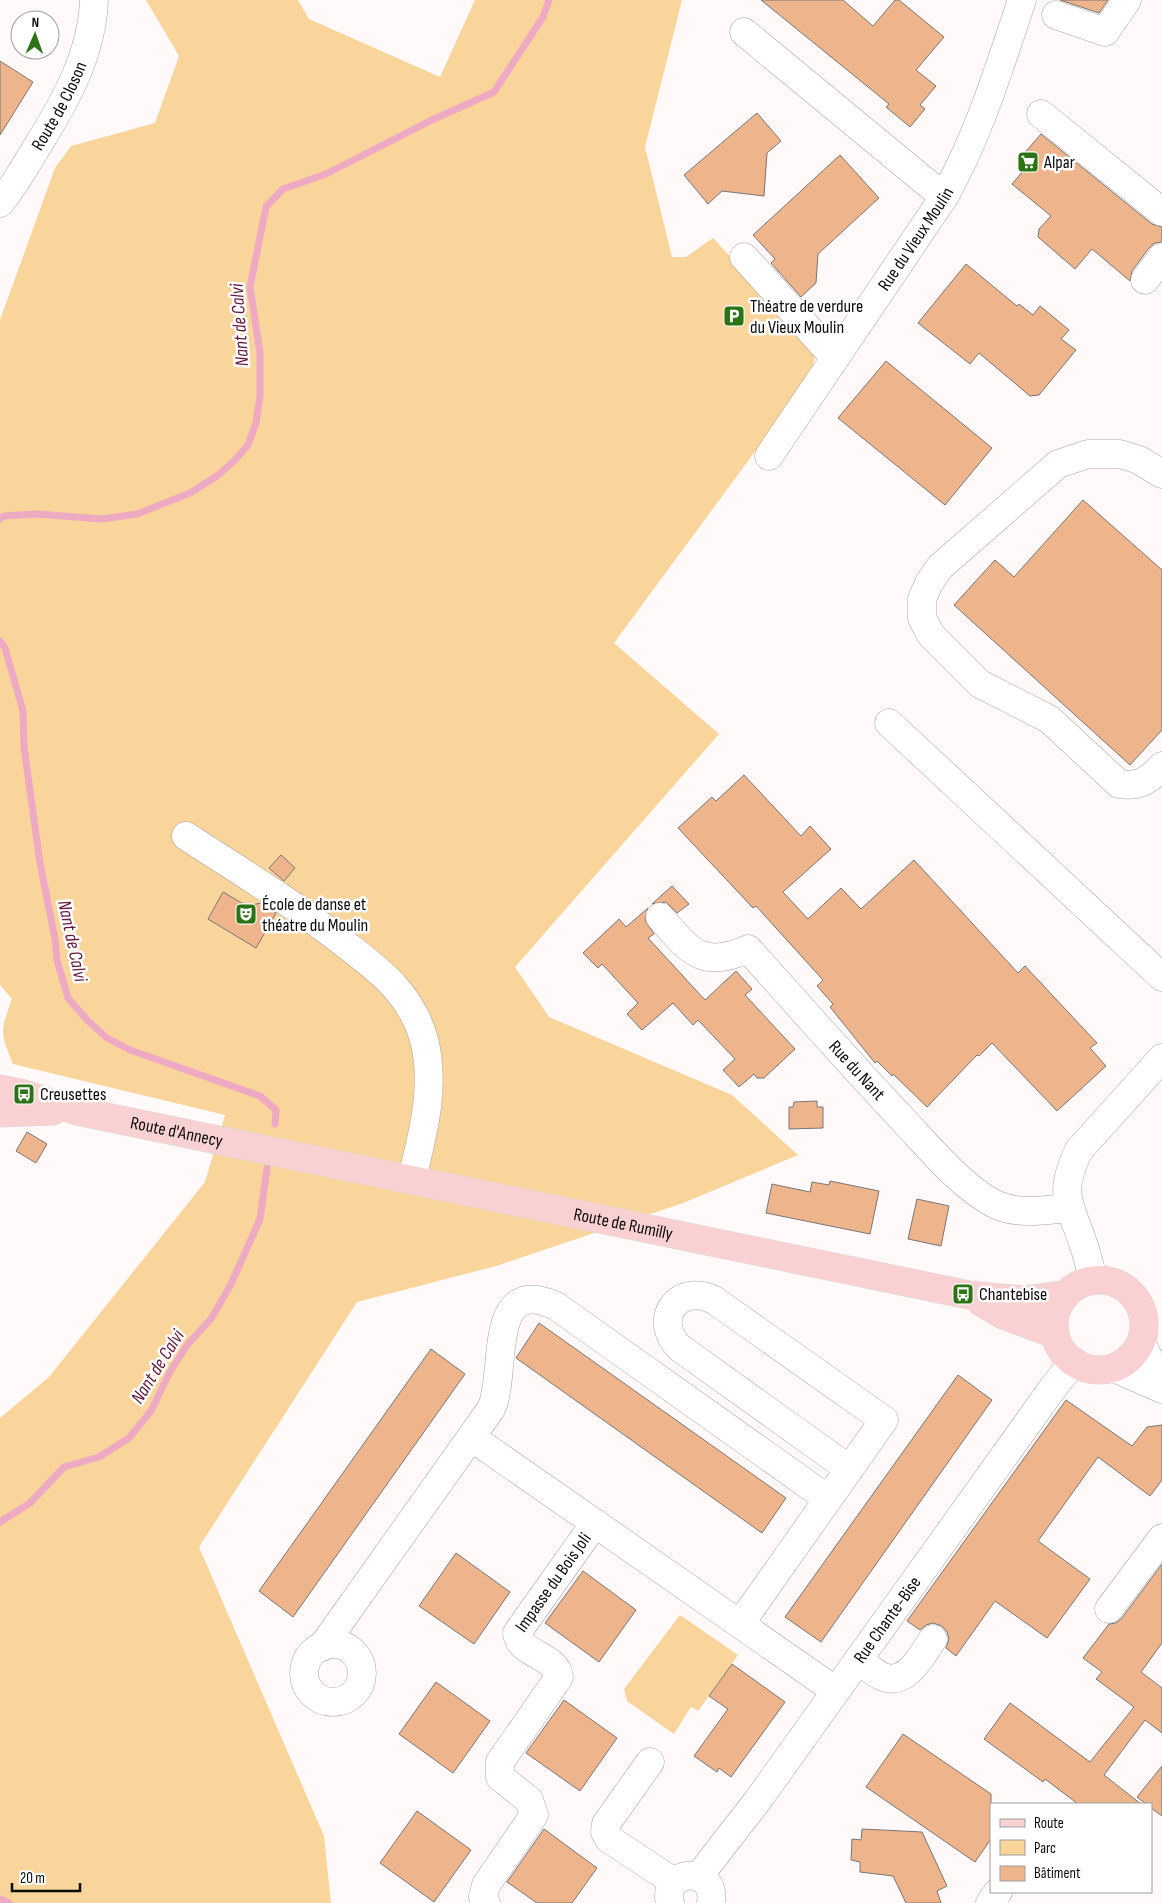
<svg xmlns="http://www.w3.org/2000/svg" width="1162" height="1903" font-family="'Sofia Sans Condensed',sans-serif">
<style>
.green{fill:#f9d49b}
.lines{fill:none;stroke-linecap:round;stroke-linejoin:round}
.stream{stroke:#eeaac3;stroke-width:7}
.building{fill:#eeb58d;stroke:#797674}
.minor-casing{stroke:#a9a4a3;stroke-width:29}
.major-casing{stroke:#d8d8d8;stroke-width:29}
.minor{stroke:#fff;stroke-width:28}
.major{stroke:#f9d1d3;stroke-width:28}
.labels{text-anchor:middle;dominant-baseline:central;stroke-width:5;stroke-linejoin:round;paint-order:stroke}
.street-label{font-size:18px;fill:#0d0c0b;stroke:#fff}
.poi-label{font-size:18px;fill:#0d0c0b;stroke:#fff;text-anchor:start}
.water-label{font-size:19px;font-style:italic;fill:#64173c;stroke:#fff}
</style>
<rect width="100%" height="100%" fill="#fffaf9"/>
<g class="green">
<path d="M 146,0 L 298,0 L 309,19 L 440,77 L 475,0 L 682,0 L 645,147 L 672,257 L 686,257 L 713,238 L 811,344 L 815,354 L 812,374 L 614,643 L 719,734 L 515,967 L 549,1017 L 732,1095 L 798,1155 L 683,1203 L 496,1266 L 357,1302 L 199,1547 L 324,1836 L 331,1903 L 0,1903 L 0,1418 L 49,1377 L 205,1182 L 225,1115 L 13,1064 C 0,1032 0,1033 12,999 L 0,985 L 0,320 L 55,168 L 71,146 L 155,123 L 179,56 Z"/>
<polygon points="680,1615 738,1655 698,1711 691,1707 674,1734 627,1701 624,1689"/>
</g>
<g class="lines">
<g class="stream">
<polyline points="0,519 4,516 36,514 102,519 137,514 190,493 217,476 235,460 248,445 256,423 260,396 260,353 250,287 266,207 283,189 326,174 432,120 494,92 543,17 549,0"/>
<polyline points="0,641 5,648 23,711 24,747 40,863 55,939 57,960 68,998 88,1021 107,1038 130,1050 260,1096 276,1110 275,1124"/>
<polyline points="0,1522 30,1503 64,1467 99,1457 129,1438 151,1411 170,1372 187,1345 211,1319 231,1284 260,1219 267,1168"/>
<polyline points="0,1899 9,1903"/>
</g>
</g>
<g class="building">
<polygon points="761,0 843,0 873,26 895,0 899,0 944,37 916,70 936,86 920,105 925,109 910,127 886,107 889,104"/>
<polygon points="1060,0 1108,0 1099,13"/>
<polygon points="0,61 33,82 0,135"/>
<polygon points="757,113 781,141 767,153 764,196 722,191 708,204 684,175"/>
<polygon points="1041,134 1152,224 1162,227 1162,242 1155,243 1149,248 1132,271 1130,281 1092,249 1075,269 1038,237 1039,229 1051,216 1012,184 1023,171 1021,157"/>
<polygon points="840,155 879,198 818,254 816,283 801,297 771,263 775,259 753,235"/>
<polygon points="966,264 1017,306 1019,304 1033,315 1040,306 1069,330 1061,339 1076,350 1039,395 1030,396 979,353 970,364 918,323"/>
<polygon points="886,361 992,448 945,505 838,418"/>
<polygon points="1083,500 1162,570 1162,730 1130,765 954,605 995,560 1014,577"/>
<polygon points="744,775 801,836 810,826 831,849 783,892 808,919 841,888 861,909 914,860 1018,973 1025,966 1097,1043 1090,1048 1106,1066 1057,1111 992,1043 979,1056 977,1055 927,1107 893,1074 892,1076 877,1061 875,1063 830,1007 833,1004 817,986 823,980 756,906 753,908 678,828 712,797 716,801"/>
<polygon points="281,855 295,868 284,881 269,868"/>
<polygon points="672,886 689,904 677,913 666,902 652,904"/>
<polygon points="223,892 247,906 261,903 276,913 256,948 208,919"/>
<polygon points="648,908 645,920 654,934 648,938 705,1000 736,971 752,989 745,995 795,1049 764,1078 757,1078 754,1074 739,1087 723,1070 735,1059 698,1020 693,1025 673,1003 642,1030 627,1014 638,1003 602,964 598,968 583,953 619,919 626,927"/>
<polygon points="817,1101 817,1107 823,1107 823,1128 789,1129 789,1107 793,1107 794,1102"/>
<polygon points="27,1132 47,1144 36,1163 16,1151"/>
<polygon points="830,1181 879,1191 870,1234 766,1213 772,1184 810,1192 812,1182 829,1185"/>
<polygon points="917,1199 949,1206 941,1246 908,1239"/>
<polygon points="539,1323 786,1498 762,1533 516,1358"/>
<polygon points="431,1349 465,1374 293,1617 259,1591"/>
<polygon points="958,1375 992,1400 821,1642 785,1617"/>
<polygon points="1066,1400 1132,1446 1147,1427 1162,1425 1162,1480 1150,1496 1098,1457 1038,1541 1090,1579 1047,1638 995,1601 956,1656 946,1648 949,1639 947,1632 942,1626 933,1623 926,1625 920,1630 907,1621"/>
<polygon points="456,1553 510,1592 474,1644 419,1606"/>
<polygon points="1162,1564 1162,1643 1141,1672 1162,1688 1162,1733 1145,1720 1104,1775 1141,1804 1078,1804 1045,1779 1043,1782 984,1739 1010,1703 1090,1762 1134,1707 1096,1679 1102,1672 1083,1658 1109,1624 1116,1623 1122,1618"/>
<polygon points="583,1571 636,1610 599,1662 545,1623"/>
<polygon points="732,1664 785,1702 731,1777 719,1768 717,1772 694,1756 728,1709 709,1696"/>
<polygon points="436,1682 490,1721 453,1773 399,1734"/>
<polygon points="564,1700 617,1738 580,1791 526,1753"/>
<polygon points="903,1734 991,1794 991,1839 975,1862 866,1787"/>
<polygon points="1162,1766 1162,1816 1151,1808 1151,1804 1146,1804 1137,1797"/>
<polygon points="417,1811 471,1850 434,1902 380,1863"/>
<polygon points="544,1829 597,1868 572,1903 537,1903 507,1882"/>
<polygon points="862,1829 922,1832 947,1886 937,1891 941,1903 906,1903 893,1876 860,1872 860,1862 851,1860 852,1839 861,1840"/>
</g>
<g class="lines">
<g class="minor-casing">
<g id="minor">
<polyline points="1056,15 1105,32 1127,0"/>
<polyline points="744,32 944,197"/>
<polyline points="1041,114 1162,212"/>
<path id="s1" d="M 0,203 C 15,185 26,165 38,145 C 66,100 92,54 94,0"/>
<polyline points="744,257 835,358"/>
<polyline points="1145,280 1162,257"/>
<path id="s2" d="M 769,456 L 944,197 C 979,135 999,68 1022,0"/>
<path d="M 1162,474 L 1139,460 L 1120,454 L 1088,454 L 1058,464 L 940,567 L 929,583 L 922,599 L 922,618 L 931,635 L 980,684 L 1049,719 L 1119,784 C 1138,787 1149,781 1162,766"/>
<polyline points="889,723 1162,977"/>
<path d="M 186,836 C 238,870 291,902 340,940 C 359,955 379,969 395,987 C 408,1002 419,1021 424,1040 C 436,1085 423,1134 412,1178"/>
<path id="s3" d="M 660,917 C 689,950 701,970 748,949 C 801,1008 853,1067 907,1124 C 931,1150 965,1190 997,1205 C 1019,1215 1046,1210 1068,1208"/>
<path d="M 1093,1280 C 1090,1268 1088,1257 1084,1246 C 1070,1203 1057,1195 1079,1150 L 1162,1058"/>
<polyline points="1141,1343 1152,1364 1162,1375"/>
<polyline points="1114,1368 1162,1389"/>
<polyline points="471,1437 836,1691"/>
<polyline points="1109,1609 1162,1538"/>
<path d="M 740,1624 L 884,1420 L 714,1300 C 678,1282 651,1320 680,1348 L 849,1469"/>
<circle cx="333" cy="1673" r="29"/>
<path d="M 322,1647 L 491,1409 C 508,1375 485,1273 556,1306 L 828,1499"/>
<path d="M 858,1660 C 866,1665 873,1672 881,1676 C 906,1688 922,1655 933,1639"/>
<polyline points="650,1762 606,1824 605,1832 609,1839 674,1882"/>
<path id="s4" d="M 699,1876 L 758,1800 L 1055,1385 L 1074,1362"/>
<path id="s5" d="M 486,1903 L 483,1897 L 486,1885 L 534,1815 L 529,1800 L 500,1777 L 500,1762 L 559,1677 C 557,1655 519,1655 517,1633 L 595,1523"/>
<path d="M 670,1903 C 661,1869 717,1864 711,1903"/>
<polyline points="990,1903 998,1892"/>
</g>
</g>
<g class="major-casing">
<g id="major">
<path id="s6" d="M 0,1089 L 24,1094 L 77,1111 L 969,1295 L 1024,1300 L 1064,1295"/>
<polyline points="0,1113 53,1111"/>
<circle cx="1099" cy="1325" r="45"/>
<polyline points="981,1302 1003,1315 1054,1334"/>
</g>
</g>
<use href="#minor" class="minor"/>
<use href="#major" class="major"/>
</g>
<defs>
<g id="supermarket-square" transform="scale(1.125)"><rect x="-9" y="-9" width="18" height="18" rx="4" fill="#2b7315" stroke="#fff"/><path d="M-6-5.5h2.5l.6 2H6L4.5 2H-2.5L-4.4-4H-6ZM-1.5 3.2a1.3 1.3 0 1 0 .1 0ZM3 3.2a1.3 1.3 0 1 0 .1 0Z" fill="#fff"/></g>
<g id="parking-square" transform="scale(1.125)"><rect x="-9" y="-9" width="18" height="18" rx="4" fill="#2b7315" stroke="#fff"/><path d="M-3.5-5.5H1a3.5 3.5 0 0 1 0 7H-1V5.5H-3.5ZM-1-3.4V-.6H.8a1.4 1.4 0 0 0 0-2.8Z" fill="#fff"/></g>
<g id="theatre-square" transform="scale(1.125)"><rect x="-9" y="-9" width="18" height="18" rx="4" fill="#2b7315" stroke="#fff"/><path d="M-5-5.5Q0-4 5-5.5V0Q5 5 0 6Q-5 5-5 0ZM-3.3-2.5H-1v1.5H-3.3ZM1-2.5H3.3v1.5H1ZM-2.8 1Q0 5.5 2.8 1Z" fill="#fff"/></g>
<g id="bus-square" transform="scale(1.125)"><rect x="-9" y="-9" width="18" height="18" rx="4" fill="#2b7315" stroke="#fff"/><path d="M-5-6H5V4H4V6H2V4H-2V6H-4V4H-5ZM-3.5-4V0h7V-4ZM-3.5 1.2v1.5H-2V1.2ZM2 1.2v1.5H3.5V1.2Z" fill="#fff"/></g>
</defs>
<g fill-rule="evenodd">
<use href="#supermarket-square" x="1028" y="162"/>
<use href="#parking-square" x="734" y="316"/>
<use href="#theatre-square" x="246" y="914"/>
<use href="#bus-square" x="24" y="1094"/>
<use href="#bus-square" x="963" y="1294"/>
</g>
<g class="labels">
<g class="street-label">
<text stroke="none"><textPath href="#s1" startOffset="114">Route de Closon</textPath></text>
<text stroke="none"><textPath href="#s2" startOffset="262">Rue du Vieux Moulin</textPath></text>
<text stroke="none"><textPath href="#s3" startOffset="268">Rue du Nant</textPath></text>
<text stroke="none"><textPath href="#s6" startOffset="182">Route d'Annecy</textPath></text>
<text stroke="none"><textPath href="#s6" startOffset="638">Route de Rumilly</textPath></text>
<text stroke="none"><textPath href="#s5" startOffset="401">Impasse du Bois Joli</textPath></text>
<text stroke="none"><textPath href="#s4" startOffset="318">Rue Chante-Bise</textPath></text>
</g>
<g class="poi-label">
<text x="1044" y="162">Alpar</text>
<text x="750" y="306">Théatre de verdure<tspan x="750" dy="21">du Vieux Moulin</tspan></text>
<text x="262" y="904">École de danse et<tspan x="262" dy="21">théatre du Moulin</tspan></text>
<text x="40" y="1094">Creusettes</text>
<text x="979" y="1294">Chantebise</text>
</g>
<g class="water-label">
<text transform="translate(240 325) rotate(-94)">Nant de Calvi</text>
<text transform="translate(72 941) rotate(78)">Nant de Calvi</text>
<text transform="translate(158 1367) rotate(-58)">Nant de Calvi</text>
</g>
</g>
<rect x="990" y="1803" width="162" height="90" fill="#ffffff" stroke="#9e9e9d"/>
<rect x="1000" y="1819" width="25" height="8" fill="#f9d1d3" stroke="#9e9e9d"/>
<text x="1034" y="1828" font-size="15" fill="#0d0c0b">Route</text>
<rect x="1000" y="1840" width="25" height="15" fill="#f9d49b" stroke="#9e9e9d"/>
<text x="1034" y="1853" font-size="15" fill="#0d0c0b">Parc</text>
<rect x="1000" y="1866" width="25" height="15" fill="#eeb58d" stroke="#9e9e9d"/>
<text x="1034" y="1878" font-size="15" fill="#0d0c0b">Bâtiment</text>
<g transform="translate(35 35) rotate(2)"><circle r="24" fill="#ffffff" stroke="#9e9e9d"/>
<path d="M0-4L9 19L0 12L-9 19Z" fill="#2b7315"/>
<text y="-8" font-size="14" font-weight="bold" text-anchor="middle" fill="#0d0c0b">N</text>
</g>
<path d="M12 1883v8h68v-8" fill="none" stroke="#0d0c0b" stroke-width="2.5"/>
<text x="20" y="1883" font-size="15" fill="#0d0c0b" stroke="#ffffff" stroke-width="4" paint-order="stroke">20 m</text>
</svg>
